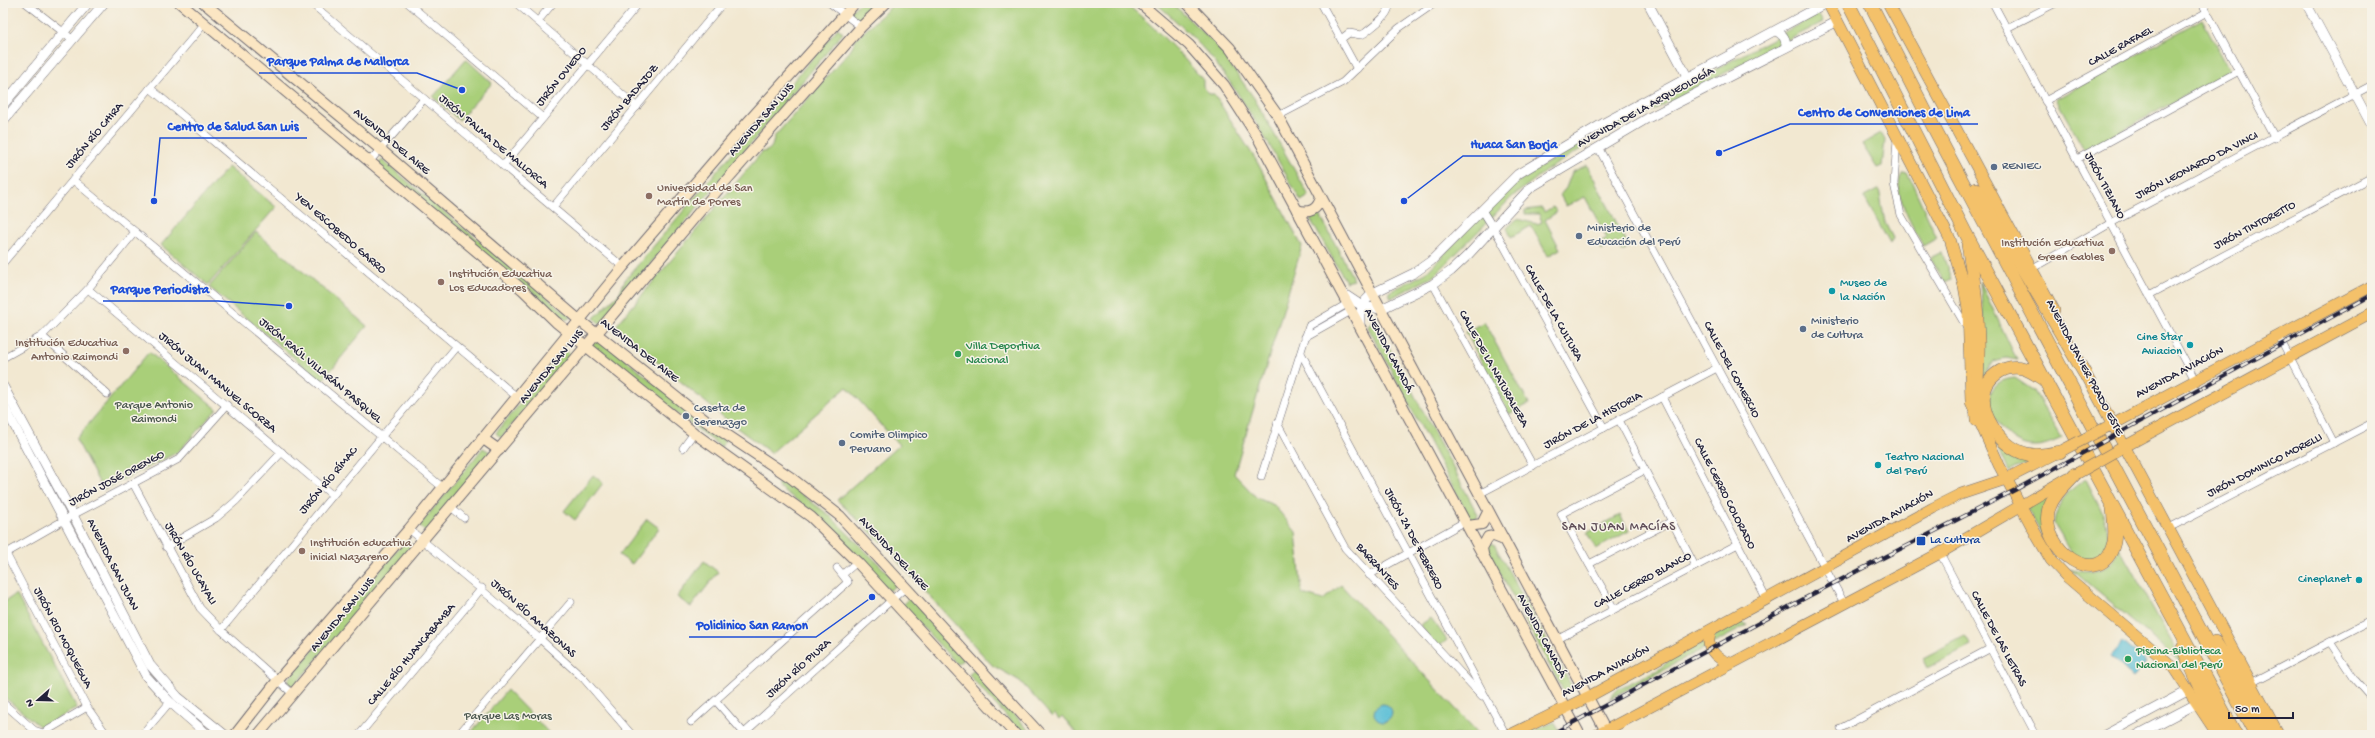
<svg xmlns="http://www.w3.org/2000/svg" width="2375" height="738" font-family="'Gochi Hand',sans-serif">
<style>
.green{fill:#a9cf79;stroke:#66785a}
.water{fill:#58bed5;stroke:#3d7088}
.lines{fill:none;stroke-linecap:round;stroke-linejoin:round}
.minor-casing{stroke:#6b6770;stroke-width:8}
.tertiary-casing{stroke:#6b6770;stroke-width:10}
.secondary-casing{stroke:#6b6770;stroke-width:12}
.primary-casing{stroke:#6b6770;stroke-width:12}
.motorway-casing{stroke:#6b6770;stroke-width:14}
.minor{stroke:#fff;stroke-width:7}
.tertiary{stroke:#fff;stroke-width:9}
.secondary{stroke:#fbe6c3;stroke-width:10}
.primary{stroke:#f4c16a;stroke-width:11}
.motorway{stroke:#f4c16a;stroke-width:13}
.rail-casing{stroke:#22223b;stroke-width:4}
.rail{stroke:#f7f3e8;stroke-width:2.5;stroke-dasharray:8;stroke-linecap:butt}
.primary-bridge-casing{stroke:#6b6770;stroke-width:12;stroke-linecap:butt}
.primary-bridge{stroke:#f4c16a;stroke-width:11}
.service-dot{fill:#5c6f8a;stroke:#f7f3e8;stroke-width:1.5}
.education-dot{fill:#8d6e63;stroke:#f7f3e8;stroke-width:1.5}
.culture-dot{fill:#0f9aa8;stroke:#f7f3e8;stroke-width:1.5}
.leisure-dot{fill:#2e9e5b;stroke:#f7f3e8;stroke-width:1.5}
.transit-dot{fill:#1a4fb4;stroke:#f7f3e8;stroke-width:1.5}
.labels{text-anchor:middle;dominant-baseline:central;stroke-width:3;stroke-linejoin:round;paint-order:stroke}
.street-label{font-size:12px;fill:#22223b;stroke:#f7f3e8}
.service-label{font-size:12px;fill:#4e5e75;stroke:#f7f3e8;text-anchor:start}
.education-label{font-size:12px;fill:#785e54;stroke:#f7f3e8;text-anchor:start}
.culture-label{font-size:12px;fill:#0d838f;stroke:#f7f3e8;text-anchor:start}
.leisure-label{font-size:12px;fill:#27864d;stroke:#f7f3e8;text-anchor:start}
.park-label{font-size:12px;fill:#4a564e;stroke:#f7f3e8}
.transit-label{font-size:12px;fill:#164399;stroke:#f7f3e8;text-anchor:start}
.neighbourhood-label{font-size:13px;letter-spacing:1px;fill:#604f59;stroke:#f7f3e8}
.leader{fill:none;stroke:#1d4ed8;stroke-width:1.5}
.callout-dot{fill:#1d4ed8;stroke:#f7f3e8;stroke-width:1.5}
.callout-label{font-size:13px;text-anchor:middle;font-weight:bold;fill:#1d4ed8;stroke:#f7f3e8;stroke-width:3;stroke-linejoin:round;paint-order:stroke}
</style>
<rect width="100%" height="100%" fill="#f7f3e8"/>
<filter id="ink" filterUnits="userSpaceOnUse"><feTurbulence type="fractalNoise" baseFrequency=".025" numOctaves="2"/><feDisplacementMap in="SourceGraphic" scale="8" xChannelSelector="R" yChannelSelector="G"/><feConvolveMatrix kernelMatrix="1 2 1 2 8 2 1 2 1" color-interpolation-filters="sRGB"/></filter>
<filter id="wash" filterUnits="userSpaceOnUse"><feTurbulence type="fractalNoise" baseFrequency=".012" numOctaves="4" result="noise"/><feDisplacementMap in="SourceGraphic" scale="16" xChannelSelector="R" yChannelSelector="G"/><feGaussianBlur stdDeviation="0.9" result="paint"/><feColorMatrix in="noise" values="0 0 0 0 0 0 0 0 0 0 0 0 0 0 0 0 0 1.4 0 .05"/><feComposite in="paint" operator="in"/></filter>
<g filter="url(#wash)">
<rect width="100%" height="100%" fill="#f2e8d1"/>
<g class="green">
<polygon points="860,3 881,3 860,22 849,13"/>
<path d="M 895,3 L 1125,3 C 1154,26 1179,52 1203,80 L 1203,86 L 1209,94 L 1214,94 L 1256,160 L 1302,246 L 1234,474 L 1257,498 L 1274,505 L 1296,532 L 1302,594 L 1323,600 L 1341,585 L 1478,733 L 1471,735 L 1078,735 L 1062,716 L 1059,719 L 1055,714 L 1052,717 L 1020,681 L 992,665 L 894,557 L 897,555 L 885,540 L 881,542 L 837,500 L 899,445 L 847,387 L 771,453 L 733,425 L 615,327 L 762,152 C 771,151 773,146 774,137 L 850,51 L 856,39 Z"/>
<path d="M 1156,3 L 1172,3 L 1217,46 L 1254,98 L 1309,196 L 1301,201 C 1274,154 1248,104 1214,61 C 1197,40 1176,21 1156,3 Z"/>
<polygon points="1818,14 1823,22 1617,129 1614,124"/>
<polygon points="2202,19 2230,71 2085,151 2056,99"/>
<polygon points="838,28 843,33 600,324 594,318 619,294 625,280"/>
<polygon points="466,59 492,83 459,120 433,97"/>
<polygon points="1881,133 1885,140 1882,166 1877,168 1862,144"/>
<polygon points="1585,141 1587,145 1547,170 1512,197 1434,276 1391,298 1389,292 1426,273 1479,218 1525,176"/>
<polygon points="382,160 571,317 566,320 540,298 517,283 377,166"/>
<polygon points="1587,165 1629,247 1622,251 1617,242 1602,250 1598,243 1607,238 1585,197 1566,206 1560,195 1566,188 1572,172"/>
<polygon points="228,167 276,207 208,285 161,245"/>
<path d="M 1903,173 L 1908,174 L 1937,238 L 1923,246 C 1915,230 1889,189 1903,173 Z"/>
<polygon points="1879,189 1885,223 1893,238 1890,244 1864,197"/>
<polygon points="1553,207 1557,212 1545,220 1560,249 1548,256 1531,226 1511,237 1507,228 1517,219 1537,224 1542,222 1539,214 1525,214 1525,210 1542,208 1544,212"/>
<polygon points="1319,213 1354,280 1346,282 1309,217"/>
<polygon points="256,232 367,326 322,381 209,287"/>
<polygon points="1942,252 1951,279 1945,282 1930,258"/>
<polygon points="1980,282 2017,360 2006,358 1993,361 1982,379 1985,336"/>
<polygon points="1375,321 1478,515 1476,520 1470,519 1368,327 1371,322"/>
<polygon points="1484,322 1529,404 1509,414 1466,332"/>
<polygon points="598,337 725,441 721,447 589,347"/>
<polygon points="565,349 570,354 501,438 496,433"/>
<polygon points="149,352 217,409 178,452 103,490 76,439"/>
<path d="M 2015,378 L 2034,391 L 2062,438 C 2053,442 2044,446 2035,446 C 2001,449 1964,382 2015,378 Z"/>
<polygon points="1994,440 2001,450 2032,460 2008,472"/>
<polygon points="483,448 490,452 426,532 419,526"/>
<polygon points="593,475 603,483 575,520 564,511"/>
<polygon points="781,479 829,515 898,583 889,591 821,518 777,486"/>
<path d="M 2086,479 C 2098,506 2126,543 2090,560 L 2072,554 L 2054,524 C 2056,503 2068,490 2086,479 Z"/>
<polygon points="2051,492 2042,520 2046,541 2026,507"/>
<polygon points="1620,515 1629,531 1596,549 1587,533"/>
<polygon points="647,519 659,528 632,564 619,555"/>
<polygon points="405,540 409,541 411,548 295,685 292,686 288,683 288,680"/>
<polygon points="1491,543 1494,544 1572,687 1564,692 1486,547"/>
<path d="M 2119,547 L 2185,666 L 2071,569 C 2090,576 2116,570 2119,547 Z"/>
<polygon points="704,561 718,572 691,607 677,597"/>
<polygon points="16,594 77,708 44,726 39,726 3,696 3,603"/>
<polygon points="910,597 964,659 957,664 902,605"/>
<polygon points="1431,618 1447,640 1437,648 1420,625"/>
<polygon points="1740,622 1748,625 1609,699 1619,688 1658,670 1670,660"/>
<polygon points="1965,636 1971,646 1928,668 1923,658"/>
<polygon points="974,669 1033,735 1023,735 969,675"/>
<polygon points="507,690 551,735 469,735"/>
<polygon points="1555,722 1561,735 1521,735"/>
</g>
<g class="water">
<polygon points="2123,642 2146,663 2133,677 2110,656"/>
<circle cx="1383" cy="713" r="9"/>
</g>
</g>
<g filter="url(#ink)">
<g class="lines">
<g class="minor-casing">
<g id="minor">
<polyline points="26,3 72,39"/>
<polyline points="311,3 623,267"/>
<polyline points="408,3 543,118"/>
<polyline points="516,3 637,107"/>
<polyline points="830,3 861,27"/>
<polyline points="1321,3 1357,69"/>
<polyline points="1993,3 2195,380"/>
<polyline points="2202,3 2275,138"/>
<polyline points="538,21 553,3"/>
<polyline points="2007,28 2056,3"/>
<path d="M 1341,39 L 1349,33 L 1361,35 L 1365,33 C 1373,26 1391,15 1389,3"/>
<polyline points="150,88 517,397"/>
<polyline points="2045,101 2207,12"/>
<polyline points="1278,116 1343,82 1399,28 1435,3"/>
<polyline points="1897,139 1894,184 1901,215 1967,328"/>
<polyline points="1598,147 1844,603"/>
<polyline points="2077,159 2239,71"/>
<polyline points="370,161 424,99"/>
<polyline points="503,166 639,3"/>
<polyline points="73,180 442,487"/>
<polyline points="553,207 723,3"/>
<polyline points="1482,210 1499,237 1604,428"/>
<polyline points="3,263 205,23"/>
<polyline points="2033,268 2111,223 2372,85"/>
<polyline points="1433,284 1533,466"/>
<polyline points="88,289 331,494"/>
<polyline points="2149,295 2372,177"/>
<polyline points="2278,335 2334,443"/>
<polyline points="42,336 107,394"/>
<polyline points="1305,337 1351,311"/>
<polyline points="1301,353 1506,735"/>
<polyline points="3,358 42,336 88,289 135,232"/>
<polyline points="1662,397 1767,600"/>
<polyline points="1619,420 1695,566"/>
<polyline points="1277,423 1345,548 1482,696"/>
<polyline points="683,448 694,433"/>
<polyline points="1261,477 1309,326 1347,304"/>
<polyline points="133,483 200,608 221,630 293,694"/>
<polyline points="1479,494 1717,368"/>
<polyline points="450,506 464,518"/>
<polyline points="2169,528 2372,423"/>
<polyline points="409,529 539,638 584,679 632,735"/>
<polyline points="166,547 216,518 236,501 282,452"/>
<polyline points="3,548 87,707 107,735"/>
<polyline points="1940,553 2036,735"/>
<polyline points="3,555 73,515 179,459 227,405"/>
<polyline points="1589,564 1672,521"/>
<polyline points="843,574 857,562"/>
<polyline points="1369,575 1466,521"/>
<polyline points="1614,609 1561,514 1645,470"/>
<polyline points="221,630 456,347"/>
<polyline points="1558,639 1738,544"/>
<polyline points="2330,642 2355,680 2372,699"/>
<polyline points="2251,683 2372,620"/>
<polyline points="716,701 744,733"/>
<polyline points="3,703 34,730 43,733 87,707"/>
<polyline points="691,722 848,582 837,568"/>
<polyline points="1841,728 1991,648"/>
<polyline points="142,735 170,702"/>
<polyline points="359,735 482,588"/>
<polyline points="458,735 571,602"/>
<polyline points="742,735 906,587"/>
</g>
</g>
<g class="tertiary-casing">
<g id="tertiary">
<polyline points="1648,3 1688,78"/>
<polyline points="2306,3 2372,126"/>
<path d="M 1776,31 C 1784,35 1786,39 1786,47"/>
<polyline points="3,105 88,3"/>
<polyline points="3,121 104,3"/>
<polyline points="1341,292 1362,306 1381,309 1433,284 1451,271 1467,256 1530,188 1648,118 1838,21"/>
<polyline points="1360,327 1360,313 1366,300 1373,293 1414,273 1431,261 1518,174 1602,124 1826,3"/>
<polyline points="3,386 73,515 150,665 178,697 225,735"/>
<polyline points="3,404 146,676 170,702 208,735"/>
<polyline points="2105,735 2189,690"/>
<polyline points="2137,735 2198,703"/>
</g>
</g>
<g class="secondary-casing">
<g id="secondary">
<polyline points="180,3 523,290 556,322 694,433 811,517 857,562 1016,735"/>
<polyline points="204,3 380,149 579,320 706,421 790,477 840,516 1041,735"/>
<polyline points="1140,3 1189,45 1224,85 1257,136 1580,735"/>
<polyline points="1187,3 1230,48 1278,116 1608,735"/>
<path d="M 1297,210 C 1309,214 1318,210 1321,197"/>
<polyline points="482,438 499,450"/>
<polyline points="1468,526 1482,524 1488,512"/>
<polyline points="1483,554 1482,548 1488,537 1494,536 1504,540"/>
<polyline points="235,735 278,680 409,529 623,267 738,133 855,3"/>
<polyline points="258,735 716,192 861,27 886,3"/>
</g>
</g>
<g class="primary-casing">
<g id="primary">
<polyline points="1828,3 1950,239 1964,286 1968,309 1971,402 1999,465 2037,536 2051,560 2066,576 2173,667 2214,729"/>
<polyline points="1888,3 2054,310"/>
<polyline points="2082,367 2279,735"/>
<polyline points="2108,427 2372,286"/>
<polyline points="2120,449 2372,313"/>
<path d="M 1712,630 C 1703,646 1715,659 1731,663"/>
<polyline points="1510,735 1588,697 1933,508 1961,494 2006,479 2053,455"/>
<polyline points="1597,735 1940,553 2068,478"/>
</g>
</g>
<g class="motorway-casing">
<g id="motorway">
<polyline points="1848,3 1965,232 2236,735"/>
<polyline points="1870,3 1936,132 2256,735"/>
<polyline points="1976,189 2085,374"/>
<path d="M 1968,245 C 1974,277 1977,308 1978,340 C 1979,367 1975,393 1977,420"/>
<path d="M 2046,381 C 2038,376 2031,370 2022,368 C 2012,366 2003,369 1996,374 C 1965,397 1997,448 2027,454 C 2037,457 2050,454 2060,452"/>
<path d="M 2075,474 C 2065,485 2054,494 2049,508 C 2037,549 2102,594 2114,542 C 2116,531 2114,519 2113,509"/>
<polyline points="2215,642 2235,672 2269,735"/>
<polyline points="2183,648 2222,735"/>
</g>
</g>
<use href="#minor" class="minor"/>
<use href="#tertiary" class="tertiary"/>
<use href="#secondary" class="secondary"/>
<use href="#primary" class="primary"/>
<use href="#motorway" class="motorway"/>
<g class="rail-casing">
<polyline id="rail" points="1550,735 1809,596 2015,490 2372,295"/>
</g>
<use href="#rail" class="rail"/>
<g class="primary-bridge-casing">
<g id="primary-bridge">
<polyline points="2063,450 2107,427"/>
<polyline points="2076,474 2120,449"/>
</g>
</g>
<use href="#primary-bridge" class="primary-bridge"/>
</g>
</g>
<g class="service-dot">
<circle cx="1994" cy="167" r="4"/>
<circle cx="1579" cy="236" r="4"/>
<circle cx="1803" cy="329" r="4"/>
<circle cx="686" cy="416" r="4"/>
<circle cx="842" cy="443" r="4"/>
</g>
<g class="education-dot">
<circle cx="649" cy="196" r="4"/>
<circle cx="2112" cy="251" r="4"/>
<circle cx="441" cy="282" r="4"/>
<circle cx="126" cy="351" r="4"/>
<circle cx="302" cy="551" r="4"/>
</g>
<g class="culture-dot">
<circle cx="1832" cy="291" r="4"/>
<circle cx="2190" cy="345" r="4"/>
<circle cx="1878" cy="465" r="4"/>
<circle cx="2359" cy="580" r="4"/>
</g>
<g class="leisure-dot">
<circle cx="958" cy="354" r="4"/>
<circle cx="2128" cy="659" r="4"/>
</g>
<rect class="transit-dot" x="1916" y="536" width="10" height="10" rx="2"/>
<g class="labels">
<g class="street-label">
<text transform="translate(2121 47) rotate(-29)">CALLE RAFAEL</text>
<text transform="translate(562 77) rotate(-51)">JIRÓN OVIEDO</text>
<text transform="translate(630 98) rotate(-50)">JIRÓN BADAJOZ</text>
<text transform="translate(1646 108) rotate(-29)">AVENIDA DE LA ARQUEOLOGÍA</text>
<text transform="translate(762 120) rotate(-49)">AVENIDA SAN LUIS</text>
<text transform="translate(95 136) rotate(-50)">JIRÓN RÍO CHIRA</text>
<text transform="translate(391 142) rotate(40)">AVENIDA DEL AIRE</text>
<text transform="translate(493 142) rotate(40)">JIRÓN PALMA DE MALLORCA</text>
<text transform="translate(2197 166) rotate(-27)">JIRÓN LEONARDO DA VINCI</text>
<text transform="translate(2104 186) rotate(62)">JIRÓN TIZIANO</text>
<text transform="translate(2255 226) rotate(-28)">JIRÓN TINTORETTO</text>
<text transform="translate(340 234) rotate(41)">YEN ESCOBEDO GARRO</text>
<text transform="translate(1553 313) rotate(61)">CALLE DE LA CULTURA</text>
<text transform="translate(639 351) rotate(38)">AVENIDA DEL AIRE</text>
<text transform="translate(1388 351) rotate(62)">AVENIDA CANADÁ</text>
<text transform="translate(552 367) rotate(-50)">AVENIDA SAN LUIS</text>
<text transform="translate(2084 368) rotate(62)">AVENIDA JAVIER PRADO ESTE</text>
<text transform="translate(1493 369) rotate(61)">CALLE DE LA NATURALEZA</text>
<text transform="translate(1731 370) rotate(62)">CALLE DEL COMERCIO</text>
<text transform="translate(320 371) rotate(40)">JIRÓN RAÚL VILLARÁN PASQUEL</text>
<text transform="translate(2180 373) rotate(-28)">AVENIDA AVIACIÓN</text>
<text transform="translate(217 383) rotate(40)">JIRÓN JUAN MANUEL SCORZA</text>
<text transform="translate(1593 421) rotate(-28)">JIRÓN DE LA HISTORIA</text>
<text transform="translate(2265 466) rotate(-27)">JIRÓN DOMINICO MORELLI</text>
<text transform="translate(117 479) rotate(-28)">JIRÓN JOSÉ ORENGO</text>
<text transform="translate(329 481) rotate(-50)">JIRÓN RÍO RÍMAC</text>
<text transform="translate(1724 494) rotate(63)">CALLE CERRO COLORADO</text>
<text transform="translate(1890 517) rotate(-29)">AVENIDA AVIACIÓN</text>
<text transform="translate(1413 539) rotate(62)">JIRÓN 24 DE FEBRERO</text>
<text transform="translate(893 554) rotate(47)">AVENIDA DEL AIRE</text>
<text transform="translate(190 564) rotate(60)">JIRÓN RÍO UCAYALI</text>
<text transform="translate(112 565) rotate(63)">AVENIDA SAN JUAN</text>
<text transform="translate(1377 567) rotate(48)">BARRANTES</text>
<text transform="translate(1643 581) rotate(-28)">CALLE CERRO BLANCO</text>
<text transform="translate(343 615) rotate(-50)">AVENIDA SAN LUIS</text>
<text transform="translate(533 619) rotate(42)">JIRÓN RÍO AMAZONAS</text>
<text transform="translate(1541 636) rotate(62)">AVENIDA CANADÁ</text>
<text transform="translate(62 638) rotate(62)">JIRÓN RIO MOQUEGUA</text>
<text transform="translate(1998 639) rotate(62)">CALLE DE LAS LETRAS</text>
<text transform="translate(412 655) rotate(-50)">CALLE RÍO HUANCABAMBA</text>
<text transform="translate(799 669) rotate(-42)">JIRÓN RÍO PIURA</text>
<text transform="translate(1606 672) rotate(-28)">AVENIDA AVIACIÓN</text>
</g>
<g class="service-label">
<text x="2002" y="167">RENIEC</text>
<text x="1587" y="229">Ministerio de<tspan x="1587" dy="14">Educación del Perú</tspan></text>
<text x="1811" y="322">Ministerio<tspan x="1811" dy="14">de Cultura</tspan></text>
<text x="694" y="409">Caseta de<tspan x="694" dy="14">Serenazgo</tspan></text>
<text x="850" y="436">Comite Olimpico<tspan x="850" dy="14">Peruano</tspan></text>
</g>
<g class="education-label">
<text x="657" y="189">Universidad de San<tspan x="657" dy="14">Martín de Porres</tspan></text>
<text x="2104" y="244" text-anchor="end">Institución Educativa<tspan x="2104" dy="14">Green Gables</tspan></text>
<text x="449" y="275">Institución Educativa<tspan x="449" dy="14">Los Educadores</tspan></text>
<text x="118" y="344" text-anchor="end">Institución Educativa<tspan x="118" dy="14">Antonio Raimondi</tspan></text>
<text x="310" y="544">Institución educativa<tspan x="310" dy="14">inicial Nazareno</tspan></text>
</g>
<g class="culture-label">
<text x="1840" y="284">Museo de<tspan x="1840" dy="14">la Nación</tspan></text>
<text x="2182" y="338" text-anchor="end">Cine Star<tspan x="2182" dy="14">Aviacion</tspan></text>
<text x="1886" y="458">Teatro Nacional<tspan x="1886" dy="14">del Perú</tspan></text>
<text x="2351" y="580" text-anchor="end">Cineplanet</text>
</g>
<g class="leisure-label">
<text x="966" y="347">Villa Deportiva<tspan x="966" dy="14">Nacional</tspan></text>
<text x="2136" y="652">Piscina-Biblioteca<tspan x="2136" dy="14">Nacional del Perú</tspan></text>
</g>
<g class="park-label">
<text x="154" y="406">Parque Antonio<tspan x="154" dy="14">Raimondi</tspan></text>
<text x="508" y="717">Parque Las Moras</text>
</g>
<g class="transit-label">
<text x="1930" y="541">La Cultura</text>
</g>
<g class="neighbourhood-label">
<text x="1619" y="527">SAN JUAN MACÍAS</text>
</g>
</g>
<path class="leader" d="M462 90L417 73H259M1719 153L1790 124H1978M154 201L160 138H307M1404 201L1463 156H1565M289 306L218 301H103M872 597L816 637H689"/>
<g class="callout-dot">
<circle cx="462" cy="90" r="4"/>
<circle cx="1719" cy="153" r="4"/>
<circle cx="154" cy="201" r="4"/>
<circle cx="1404" cy="201" r="4"/>
<circle cx="289" cy="306" r="4"/>
<circle cx="872" cy="597" r="4"/>
</g>
<g class="callout-label">
<text x="338" y="65">Parque Palma de Mallorca</text>
<text x="1884" y="116">Centro de Convenciones de Lima</text>
<text x="233" y="130">Centro de Salud San Luis</text>
<text x="1514" y="148">Huaca San Borja</text>
<text x="160" y="293">Parque Periodista</text>
<text x="752" y="629">Policlinico San Ramon</text>
</g>
<rect width="2375" height="738" fill="none" stroke="#f7f3e8" stroke-width="16"/>
<g transform="translate(38 700) rotate(250)" stroke="#f7f3e8" stroke-width="3" paint-order="stroke">
<path d="M0-3L7 15L0 10L-7 15Z" fill="#22223b"/>
<text y="-6" font-size="11" font-weight="bold" text-anchor="middle" fill="#22223b">N</text>
</g>
<path d="M2229 712v6h64v-6" fill="none" stroke="#22223b" stroke-width="2"/>
<text x="2235" y="712" font-size="12" fill="#22223b" stroke="#f7f3e8" stroke-width="3" paint-order="stroke">50 m</text>
</svg>
